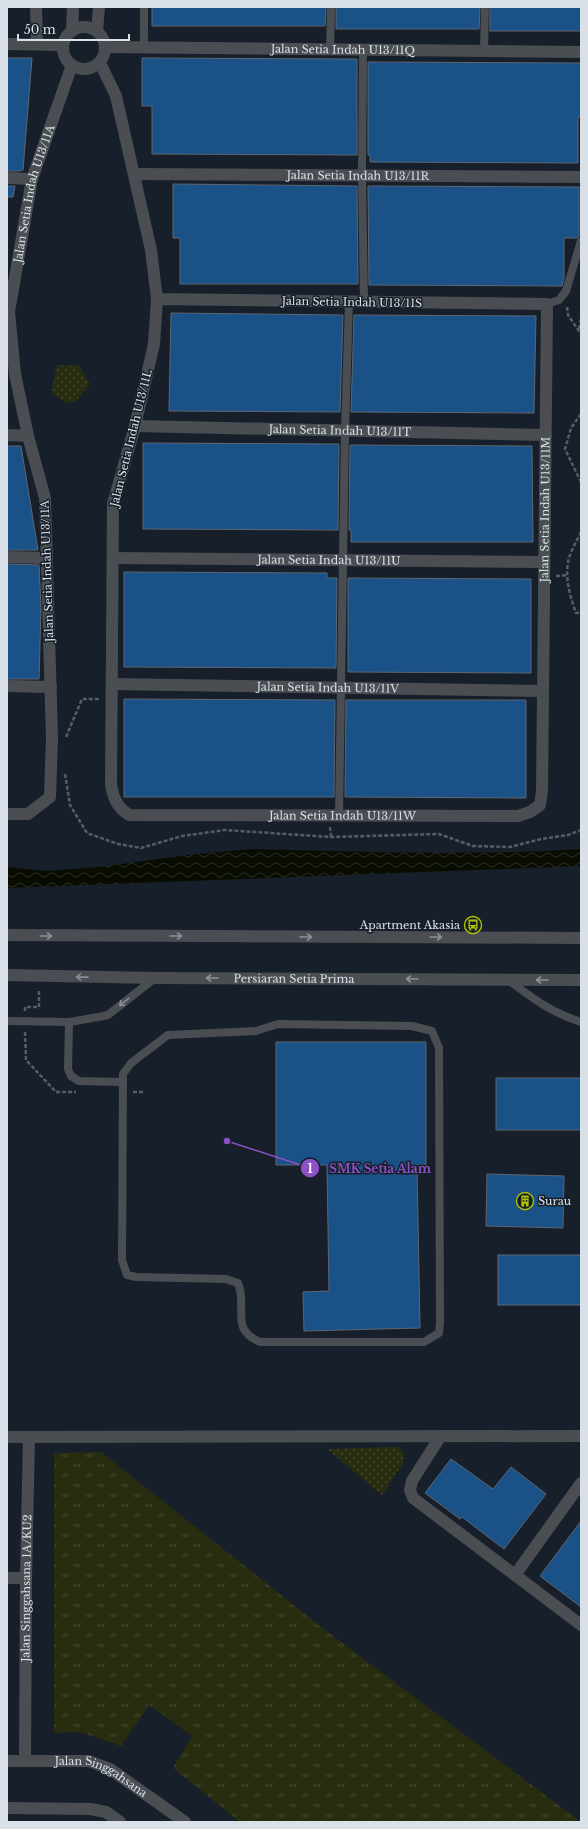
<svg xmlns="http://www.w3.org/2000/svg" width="588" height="1829" font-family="'Libre Baskerville',serif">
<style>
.grass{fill:url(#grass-tufts)}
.park{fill:url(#park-dots)}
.water{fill:url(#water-waves)}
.building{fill:#1a5186;stroke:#5d6773}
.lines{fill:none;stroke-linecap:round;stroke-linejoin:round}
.path{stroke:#555d66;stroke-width:2.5;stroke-dasharray:4 2;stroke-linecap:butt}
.service{stroke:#4a4e53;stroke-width:8}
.minor{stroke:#4a4e53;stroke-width:12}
.tertiary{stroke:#4a4e53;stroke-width:12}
.oneway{stroke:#8b9096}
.labels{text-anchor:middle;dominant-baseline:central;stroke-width:3;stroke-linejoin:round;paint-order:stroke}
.street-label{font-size:11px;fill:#dae0e7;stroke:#17202a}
.poi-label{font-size:11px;fill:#dae0e7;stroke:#17202a;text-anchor:end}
.leader{fill:none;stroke:#8e50c7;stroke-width:1.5}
.callout-dot{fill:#8e50c7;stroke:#17202a;stroke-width:1.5}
.mark-label{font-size:12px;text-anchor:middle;font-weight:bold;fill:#fff}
.callout-label{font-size:12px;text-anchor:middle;font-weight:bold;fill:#8e50c7;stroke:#17202a;stroke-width:3;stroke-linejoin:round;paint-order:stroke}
</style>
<defs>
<pattern id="grass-tufts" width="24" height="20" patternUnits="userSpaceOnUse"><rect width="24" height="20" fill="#282d0f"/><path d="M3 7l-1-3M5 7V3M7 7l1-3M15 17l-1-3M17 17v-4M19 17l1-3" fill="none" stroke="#474b32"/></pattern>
<pattern id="park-dots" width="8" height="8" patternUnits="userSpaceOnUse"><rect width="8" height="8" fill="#282d0f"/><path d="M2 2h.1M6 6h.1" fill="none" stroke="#474b32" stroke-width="1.8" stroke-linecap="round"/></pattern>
<pattern id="water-waves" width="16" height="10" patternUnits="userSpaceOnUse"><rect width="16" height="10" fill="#090c00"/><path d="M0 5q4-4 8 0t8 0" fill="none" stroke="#2c2f25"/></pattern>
</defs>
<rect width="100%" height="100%" fill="#17202a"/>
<polygon class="grass" points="101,1452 324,1629 581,1822 240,1822 173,1768 192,1736 149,1705 121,1746 80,1732 54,1733 54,1453"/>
<g class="park">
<polygon points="57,365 79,366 90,384 75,402 65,402 51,393"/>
<polygon points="399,1447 403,1453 403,1463 382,1495 327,1449"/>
</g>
<path class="water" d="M 252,849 C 361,852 471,856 581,849 L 581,866 L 7,888 L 7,867 L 46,871 L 100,867 L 187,855 Z"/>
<g class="building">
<polygon points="152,7 326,7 325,26 152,26"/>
<polygon points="336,7 480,7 479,29 336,29"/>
<rect x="490" y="7" width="91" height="24"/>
<polygon points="7,58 32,58 23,170 18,171 7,171"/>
<polygon points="142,58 357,59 357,155 152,154 152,106 142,106"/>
<polygon points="368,62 581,63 581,117 578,117 578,163 370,162 370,155 368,155"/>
<polygon points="173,184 357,186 358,284 180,284 180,238 173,238"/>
<polygon points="7,186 15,186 13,197 7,197"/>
<polygon points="368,186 579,187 579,236 577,238 564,238 564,278 562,286 369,285"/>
<polygon points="171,313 343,315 340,412 169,411"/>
<polygon points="354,315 536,316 534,413 351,412"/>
<polygon points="143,443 339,444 338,530 143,529"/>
<polygon points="350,445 532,446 533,542 351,542 351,530 349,530"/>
<polygon points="7,446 21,446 38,550 7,550"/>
<polygon points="7,564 39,565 41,609 39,679 7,679"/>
<polygon points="124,572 327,573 327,578 337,578 336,668 124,667"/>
<polygon points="348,578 531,579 531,673 348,672"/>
<polygon points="124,699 335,700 334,797 124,797"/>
<polygon points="346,700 526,700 526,798 345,797"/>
<polygon points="276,1042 426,1042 426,1165 417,1165 420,1328 304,1331 303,1292 329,1291 327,1165 276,1165"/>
<rect x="496" y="1078" width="85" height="52"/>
<polygon points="487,1174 564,1176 563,1228 486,1226"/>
<rect x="498" y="1255" width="83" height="50"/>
<polygon points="451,1459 493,1489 511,1467 546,1494 504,1549 462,1517 460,1519 425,1493"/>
<polygon points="581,1521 581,1607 540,1576"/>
</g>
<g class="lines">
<g class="path">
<polyline points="567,307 568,315 581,334"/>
<polyline points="579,329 581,318"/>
<polyline points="581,414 571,428 565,449 581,482"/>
<path d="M 581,532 C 577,540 572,549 569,558 C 564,576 570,596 576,613 L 581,612"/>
<polyline points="556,576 568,575"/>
<polyline points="66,737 82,699 100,699"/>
<polyline points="65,774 70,805 87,833 118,844 141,848 182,836 225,830 331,837 439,834 473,846 510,847 541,839 568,835 581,830"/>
<polyline points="330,827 331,837"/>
<polyline points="25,1011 25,1007 39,1007 39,989"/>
<polyline points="25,1032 26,1060 56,1092 76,1092"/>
<polyline points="133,1092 145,1092"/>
</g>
<g class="service">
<polyline points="144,48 144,7"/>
<polyline points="330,50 331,7"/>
<polyline points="363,50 362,176 364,302"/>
<polyline points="484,51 485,7"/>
<polyline points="547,304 559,300 566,291 581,241"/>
<polyline points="339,816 345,431 349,302"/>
<path d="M 508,980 C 534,999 550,1012 581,1022"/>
<polyline points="7,1021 69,1022 104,1016 108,1015 155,978"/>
<polyline points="69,1022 68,1069 71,1076 79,1081 123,1082"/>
<path d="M 278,1024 L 412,1026 L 432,1031 L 439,1048 L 440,1322 L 439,1333 L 424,1342 L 260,1342 C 229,1329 248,1307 238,1283 L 226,1279 L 136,1277 L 127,1275 L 122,1260 L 123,1074 L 131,1063 L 168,1035 L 256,1031 Z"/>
</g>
<g class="minor">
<polyline points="36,7 37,44"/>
<circle cx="84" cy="48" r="21"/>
<polyline points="72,31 73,7"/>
<polyline points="97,31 99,7"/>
<polyline points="7,44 63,45"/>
<path id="s1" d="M 105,47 L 581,52"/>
<path id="s2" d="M 100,63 L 116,96 L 151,250 L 157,299 L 154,344 L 135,426 L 113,504 L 111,784 C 113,798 117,807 129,815 L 518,816 L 530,812 L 540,805 L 542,791 L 547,304 L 157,299"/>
<path id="s3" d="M 134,174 L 581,177"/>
<polyline points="7,178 32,179"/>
<path id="s4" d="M 135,426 L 546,435"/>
<polyline points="7,435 28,436"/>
<polyline points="7,557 47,558"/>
<path id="s5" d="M 113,558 L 544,562"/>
<path id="s6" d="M 112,684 L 543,691"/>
<polyline points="7,686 51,687"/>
<path id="s7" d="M 7,814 L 28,814 L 50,797 L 52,738 L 45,498 L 28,436 L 15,374 L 9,312 L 32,179 L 72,65"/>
<polyline points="7,1437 581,1436"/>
<polyline points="440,1437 412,1481 410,1490 413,1498 581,1625"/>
<polyline points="515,1575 581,1483"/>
<polyline points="7,1578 26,1578"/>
<path id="s8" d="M 25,1761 L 26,1578 L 29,1437"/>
<polyline points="7,1808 90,1809 106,1812 120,1822"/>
</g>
<g class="tertiary">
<polyline points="7,935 581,938"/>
<path id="s9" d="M 7,975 L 155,978 L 581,980"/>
<path id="s10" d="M 7,1761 L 89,1761 L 110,1769 L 185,1822"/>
</g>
</g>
<defs><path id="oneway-shaft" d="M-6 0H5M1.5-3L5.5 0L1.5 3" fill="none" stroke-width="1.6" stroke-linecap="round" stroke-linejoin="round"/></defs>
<g class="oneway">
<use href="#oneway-shaft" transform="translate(46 936)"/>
<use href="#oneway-shaft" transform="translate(176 936)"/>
<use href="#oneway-shaft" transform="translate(306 937)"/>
<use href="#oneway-shaft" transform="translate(436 937)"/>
<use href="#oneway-shaft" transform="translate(82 977) rotate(-179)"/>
<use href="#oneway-shaft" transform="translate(212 978) rotate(-180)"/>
<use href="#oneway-shaft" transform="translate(412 979) rotate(-180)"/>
<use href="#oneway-shaft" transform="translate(542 980) rotate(-180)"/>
<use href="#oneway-shaft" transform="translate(124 1002) rotate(142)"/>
</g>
<defs>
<g id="bus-ring" transform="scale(0.9)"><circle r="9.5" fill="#17202a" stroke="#b0c500" stroke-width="1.5"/><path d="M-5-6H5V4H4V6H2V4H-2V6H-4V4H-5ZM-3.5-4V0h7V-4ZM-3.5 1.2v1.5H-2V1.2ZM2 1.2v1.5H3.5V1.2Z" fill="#b0c500"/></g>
<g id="building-ring" transform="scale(0.9)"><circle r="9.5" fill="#17202a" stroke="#b0c500" stroke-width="1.5"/><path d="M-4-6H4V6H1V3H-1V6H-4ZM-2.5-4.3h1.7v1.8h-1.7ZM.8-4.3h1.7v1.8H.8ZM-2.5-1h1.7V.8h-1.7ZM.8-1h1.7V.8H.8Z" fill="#b0c500"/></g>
</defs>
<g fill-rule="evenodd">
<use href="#bus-ring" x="473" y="925"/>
<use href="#building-ring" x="525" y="1201"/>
</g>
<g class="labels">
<g class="street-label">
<text stroke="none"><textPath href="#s1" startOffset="238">Jalan Setia Indah U13/11Q</textPath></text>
<text stroke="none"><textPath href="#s3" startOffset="224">Jalan Setia Indah U13/11R</textPath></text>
<text stroke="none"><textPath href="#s7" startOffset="659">Jalan Setia Indah U13/11A</textPath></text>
<text transform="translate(352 302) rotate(1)">Jalan Setia Indah U13/11S</text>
<text stroke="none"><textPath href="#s4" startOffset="205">Jalan Setia Indah U13/11T</textPath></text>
<text transform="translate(131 438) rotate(-76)">Jalan Setia Indah U13/11L</text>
<text stroke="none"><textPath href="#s2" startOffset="1481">Jalan Setia Indah U13/11M</textPath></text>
<text stroke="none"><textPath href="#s5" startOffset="216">Jalan Setia Indah U13/11U</textPath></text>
<text transform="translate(47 571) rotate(-92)">Jalan Setia Indah U13/11A</text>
<text stroke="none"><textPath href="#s6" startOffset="216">Jalan Setia Indah U13/11V</textPath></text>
<text stroke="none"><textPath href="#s2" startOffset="985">Jalan Setia Indah U13/11W</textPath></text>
<text stroke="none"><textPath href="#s9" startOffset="287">Persiaran Setia Prima</textPath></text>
<text stroke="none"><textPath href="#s8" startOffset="173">Jalan Singgahsana 1A/KU2</textPath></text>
<text stroke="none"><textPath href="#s10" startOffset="98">Jalan Singgahsana</textPath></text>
</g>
<g class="poi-label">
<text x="460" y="925">Apartment Akasia</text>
<text x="538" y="1201" text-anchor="start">Surau</text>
</g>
</g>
<path class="leader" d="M227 1141L310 1168"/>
<g class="callout-dot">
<circle cx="227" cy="1141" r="4"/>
<circle cx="310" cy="1168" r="10"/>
</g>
<g class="mark-label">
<text x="310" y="1173">1</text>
</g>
<g class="callout-label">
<text x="380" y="1173">SMK Setia Alam</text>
</g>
<rect width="588" height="1829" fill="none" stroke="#dae0e7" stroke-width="16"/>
<path d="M18 34v6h111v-6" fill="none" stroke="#dae0e7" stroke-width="2"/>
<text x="24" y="34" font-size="12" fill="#dae0e7" stroke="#17202a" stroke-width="3" paint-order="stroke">50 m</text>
</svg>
